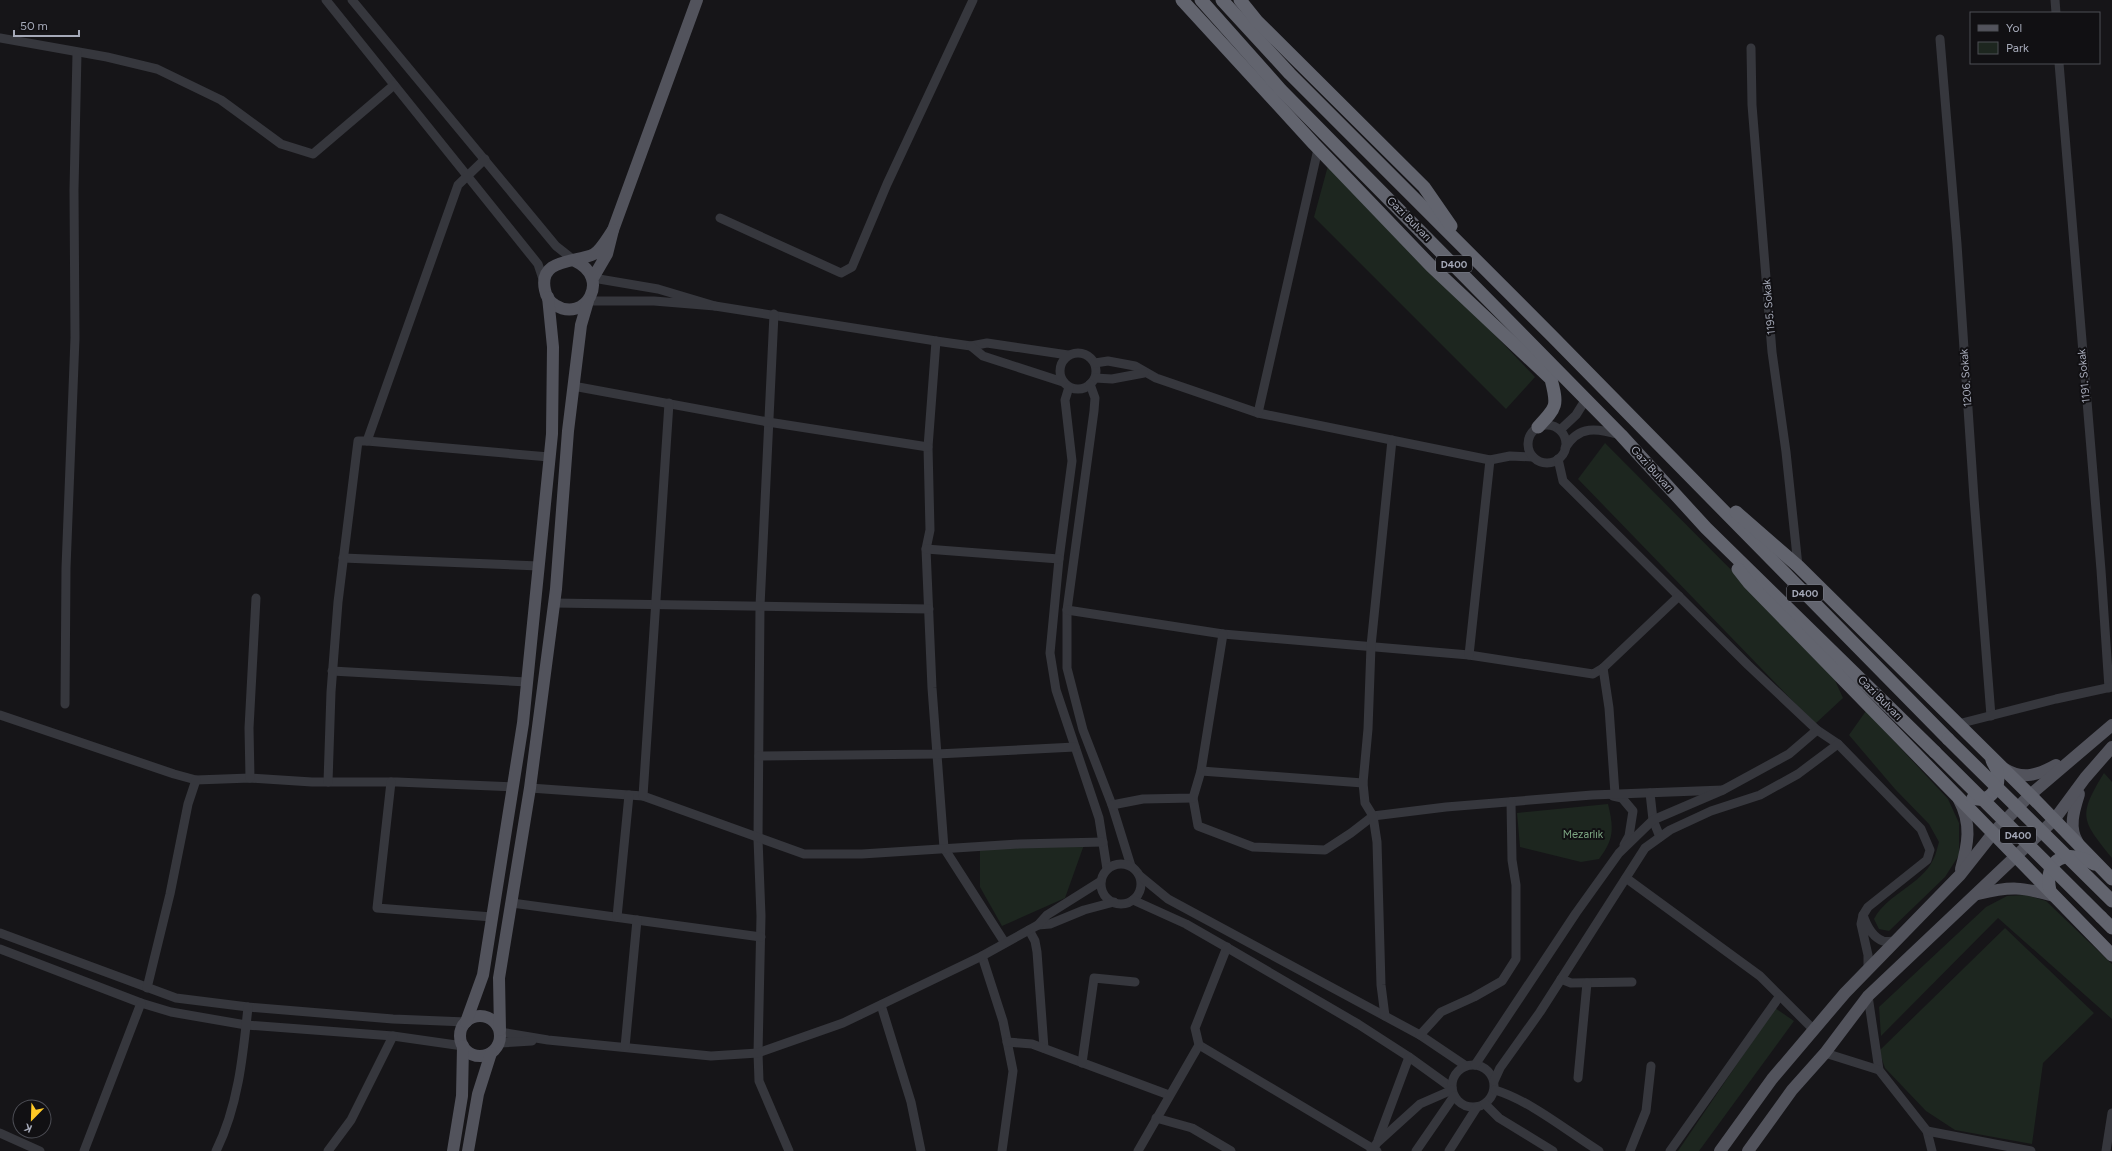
<svg xmlns="http://www.w3.org/2000/svg" width="2112" height="1151" font-family="Figtree,sans-serif">
<style>
.green{fill:#1d261f}
.lines{fill:none;stroke-linecap:round;stroke-linejoin:round}
.minor{stroke:#36373d;stroke-width:9}
.major{stroke:#52535c;stroke-width:12}
.highway{stroke:#62646e;stroke-width:13}
.highway-bridge{stroke:#62646e;stroke-width:13}
.labels{text-anchor:middle;dominant-baseline:central;stroke-width:4;stroke-linejoin:round;paint-order:stroke}
.shield{fill:#111013;stroke:#797c87;stroke-width:1}
.shield-label{font-size:10px;font-weight:bold;fill:#a6aab9}
.street-label{font-size:11px;fill:#a6aab9;stroke:#111013}
.park-label{font-size:11px;fill:#7ca582;stroke:#111013}
</style>
<rect width="100%" height="100%" fill="#161518"/>
<g class="green">
<polygon points="1329,162 1535,377 1506,409 1314,217"/>
<polygon points="1605,443 1782,621 1784,628 1833,676 1843,698 1815,724 1578,479"/>
<path d="M 1866,711 L 1948,799 L 1959,823 L 1959,855 L 1945,877 L 1889,931 L 1879,929 L 1874,919 C 1887,894 1921,885 1933,860 C 1936,855 1937,848 1939,842 L 1929,824 L 1895,789 L 1849,735 Z"/>
<path d="M 2104,773 L 2112,782 L 2112,858 C 2082,820 2077,817 2104,773 Z"/>
<path d="M 1608,804 C 1614,829 1614,839 1599,859 L 1581,862 L 1520,847 L 1517,813 Z"/>
<polygon points="1085,842 1065,898 1002,926 980,887 980,850"/>
<polygon points="2026,895 2046,901 2112,964 2112,1019 1998,918 1881,1036 1879,1007 1986,907 2007,896"/>
<polygon points="2005,928 2094,1013 2043,1063 2032,1144 1955,1130 1926,1111 1885,1068 1879,1051"/>
<polygon points="1775,1008 1794,1021 1699,1151 1678,1151"/>
</g>
<g class="lines">
<g class="minor">
<polyline points="326,0 538,264 544,282"/>
<polyline points="352,0 556,246 575,261"/>
<polyline points="2055,0 2056,13"/>
<polyline points="0,38 107,57 157,69 221,100 281,144 313,154 394,85"/>
<polyline points="1940,39 1957,244 1974,498 1991,716"/>
<polyline points="1751,48 1752,105 1772,352 1786,452 1798,566"/>
<polyline points="2059,63 2101,570 2109,688"/>
<polyline points="720,218 841,273 852,267 887,184 973,0"/>
<polyline points="588,301 654,301 715,306 658,289 593,278"/>
<polyline points="715,306 936,341 971,346 987,343 1068,355"/>
<polyline points="774,314 760,606 758,839 761,916 758,1053 759,1081 789,1151"/>
<polyline points="936,341 928,447 930,530 926,549 932,688 944,848 1005,943"/>
<polyline points="971,346 983,356 1063,382"/>
<circle cx="1078" cy="371" r="18"/>
<polyline points="1095,363 1108,361 1135,366 1156,378 1258,413 1490,460 1510,456 1533,457"/>
<polyline points="1095,378 1112,379 1144,373"/>
<polyline points="1090,384 1095,398 1094,411 1067,610 1067,668 1083,730 1112,805 1131,866"/>
<polyline points="573,386 768,422 928,447"/>
<polyline points="1069,387 1065,400 1072,461 1059,559 1050,653 1056,690 1099,818 1107,869"/>
<polyline points="1258,413 1318,149"/>
<circle cx="1547" cy="444" r="19"/>
<polyline points="1560,430 1576,415 1586,399"/>
<polyline points="367,441 549,457"/>
<path d="M 1565,448 C 1579,425 1597,428 1620,435"/>
<polyline points="1558,459 1563,481 1748,665 1817,730 1838,744 1921,829 1930,850 1927,860 1868,907 1863,915"/>
<polyline points="926,549 1059,559"/>
<polyline points="343,558 539,566"/>
<polyline points="554,603 929,609"/>
<polyline points="1067,610 1223,634 1469,655 1593,674 1603,668 1679,596"/>
<polyline points="1469,655 1490,460"/>
<polyline points="1603,668 1609,708 1615,794"/>
<polyline points="332,671 527,682"/>
<polyline points="65,704 66,568 75,338 74,190 77,53"/>
<polyline points="0,715 174,774 196,780 250,778 312,782 397,782 513,787"/>
<polyline points="1958,724 2056,699 2112,687"/>
<polyline points="759,756 937,754 1075,747"/>
<polyline points="1201,771 1363,783"/>
<polyline points="250,778 249,728 256,598"/>
<polyline points="328,782 331,692 338,602 358,441 367,441 458,185 485,159"/>
<polyline points="391,782 377,908 492,917"/>
<polyline points="530,788 643,796 804,854 862,854 1019,844 1103,842"/>
<polyline points="1650,793 1653,820 1660,837"/>
<polyline points="643,796 669,403"/>
<polyline points="1613,796 1622,798 1633,811 1629,836 1624,845"/>
<polyline points="1193,798 1198,826 1253,847 1325,850 1351,833 1373,816 1446,807 1592,795 1723,790"/>
<polyline points="1112,805 1143,799 1193,798 1201,771 1223,634"/>
<circle cx="1121" cy="884" r="20"/>
<polyline points="1140,876 1168,899 1420,1035 1466,1066"/>
<polyline points="1626,878 1760,976 1814,1030"/>
<polyline points="1133,900 1186,924 1233,951 1358,1024 1409,1057 1452,1088"/>
<polyline points="512,903 761,937"/>
<polyline points="617,917 629,795"/>
<polyline points="1038,925 1050,924 1084,910 1114,902"/>
<polyline points="1029,930 1035,941 1037,952 1044,1048"/>
<polyline points="0,933 176,998 248,1007 393,1019 466,1022"/>
<polyline points="0,949 141,1003 171,1012 246,1025 393,1036 463,1046"/>
<polyline points="982,956 1003,1021 1013,1071 1002,1151"/>
<path d="M 1868,970 L 1868,955 L 1861,924 L 1863,915 C 1866,924 1872,937 1883,941 C 1886,942 1892,941 1896,941"/>
<polyline points="1561,979 1571,983 1632,982"/>
<polyline points="147,988 170,894 188,804 196,780"/>
<polyline points="1868,996 1879,1070 1927,1131 1932,1151"/>
<polyline points="881,1005 911,1102 921,1151"/>
<polyline points="1385,1016 1381,985 1377,842 1373,816 1365,803 1363,783 1368,729 1371,646 1392,440"/>
<polyline points="500,1032 548,1040 711,1056 758,1053 843,1023 982,956 1038,925 1047,915 1101,881"/>
<polyline points="1420,1035 1441,1012 1474,997 1502,981 1516,959 1516,885 1512,860 1511,802"/>
<polyline points="1007,1042 1032,1044 1169,1095"/>
<polyline points="500,1043 532,1041"/>
<polyline points="1199,1045 1377,1151"/>
<polyline points="625,1047 637,920"/>
<polyline points="1825,1053 1879,1070"/>
<polyline points="1082,1063 1094,978 1135,982"/>
<circle cx="1473" cy="1086" r="21"/>
<polyline points="1475,1065 1576,913 1619,853 1653,820 1723,790 1789,754 1817,730"/>
<polyline points="1578,1078 1587,983"/>
<polyline points="1494,1081 1500,1068 1540,1012 1645,848 1670,830 1711,811 1760,795 1798,774 1838,744"/>
<path d="M 1495,1090 C 1531,1101 1567,1131 1599,1151"/>
<polyline points="1485,1104 1499,1118 1553,1151"/>
<polyline points="1156,1118 1192,1128 1231,1151"/>
<polyline points="1927,1131 2031,1151"/>
<polyline points="0,1133 40,1151"/>
<polyline points="1378,1140 1409,1057"/>
<polyline points="84,1151 141,1003"/>
<path d="M 216,1151 C 238,1107 243,1056 248,1007"/>
<polyline points="328,1151 351,1120 393,1036"/>
<polyline points="1138,1151 1199,1045 1195,1028 1227,947"/>
<polyline points="1371,1151 1377,1143 1420,1104 1452,1090"/>
<polyline points="1416,1151 1454,1096"/>
<polyline points="1449,1151 1477,1107"/>
<polyline points="1630,1151 1646,1111 1651,1066"/>
<polyline points="1670,1151 1779,997"/>
<polyline points="2106,1151 2112,1113"/>
</g>
<g class="major">
<polyline points="613,230 697,0"/>
<path d="M 575,261 C 612,278 585,324 555,305 C 550,302 546,296 545,290 C 538,258 576,263 594,254 C 601,250 608,237 613,230 L 607,254 L 593,278"/>
<path d="M 2005,769 C 2023,780 2038,775 2056,765"/>
<path d="M 1959,800 C 1972,824 1968,844 1961,869"/>
<path d="M 2078,843 C 2068,828 2074,810 2079,794"/>
<path d="M 1978,894 C 2011,886 2022,887 2054,896"/>
<circle cx="480" cy="1036" r="20"/>
<polyline points="466,1022 483,975 523,723 552,434 553,347 548,297"/>
<polyline points="500,1030 499,978 530,788 556,589 568,431 581,325 588,301"/>
<polyline points="453,1151 462,1096 463,1046"/>
<polyline points="468,1151 478,1094 491,1053"/>
<polyline points="1720,1151 1772,1079 1845,993 1960,875 1994,832 2030,795 2112,725"/>
<polyline points="1748,1151 1792,1090 1825,1053 1868,996 2054,820 2085,778 2112,747"/>
</g>
<g class="highway">
<path d="M 1182,0 L 1314,144 L 1431,266 L 1551,379 C 1558,406 1557,407 1538,427"/>
<polyline points="1201,0 1281,90 1621,435 1706,528 1935,752"/>
<polyline points="1222,0 1290,74 1552,336 1948,739"/>
<polyline points="1240,0 1257,21 1424,187 1451,226"/>
<polyline points="1736,512 1798,566 2030,795 2112,879"/>
<polyline points="1738,569 1749,583 2112,955"/>
<path d="M 1973,798 C 1989,804 2001,788 1997,772 C 1997,768 1993,764 1992,760"/>
<path d="M 2050,891 C 2043,858 2067,848 2094,864"/>
<polyline points="2101,917 2112,928"/>
</g>
<g class="highway-bridge">
<polyline points="1948,739 2112,901"/>
<polyline points="1935,752 2101,917"/>
</g>
</g>
<g class="labels">
<g class="shield">
<rect x="1436" y="256" width="36" height="16" rx="3"/>
<rect x="1787" y="585" width="36" height="16" rx="3"/>
<rect x="2000" y="827" width="36" height="16" rx="3"/>
</g>
<g class="shield-label">
<text x="1454" y="264">D400</text>
<text x="1805" y="593">D400</text>
<text x="2018" y="835">D400</text>
</g>
<g class="street-label">
<text transform="translate(1409 219) rotate(45)">Gazi Bulvarı</text>
<text transform="translate(1769 307) rotate(-95)">1195. Sokak</text>
<text transform="translate(2084 376) rotate(-95)">1191. Sokak</text>
<text transform="translate(1966 378) rotate(-94)">1206. Sokak</text>
<text transform="translate(1652 469) rotate(48)">Gazi Bulvarı</text>
<text transform="translate(1880 698) rotate(45)">Gazi Bulvarı</text>
</g>
<g class="park-label">
<text x="1583" y="834">Mezarlık</text>
</g>
</g>
<rect x="1970" y="12" width="130" height="52" fill="#111013" stroke="#4d4e55"/>
<rect x="1978" y="25" width="20" height="6" fill="#52535c" stroke="#4d4e55"/>
<text x="2006" y="32" font-size="12" fill="#a6aab9">Yol</text>
<rect x="1978" y="42" width="20" height="12" fill="#1d261f" stroke="#4d4e55"/>
<text x="2006" y="52" font-size="12" fill="#a6aab9">Park</text>
<g transform="translate(32 1119) rotate(203)"><circle r="19" fill="#111013" stroke="#4d4e55"/>
<path d="M0-3L7 15L0 10L-7 15Z" fill="#ffc926"/>
<text y="-6" font-size="11" font-weight="bold" text-anchor="middle" fill="#a6aab9">K</text>
</g>
<path d="M14 30v6h65v-6" fill="none" stroke="#a6aab9" stroke-width="2"/>
<text x="20" y="30" font-size="12" fill="#a6aab9" stroke="#111013" stroke-width="3" paint-order="stroke">50 m</text>
</svg>
